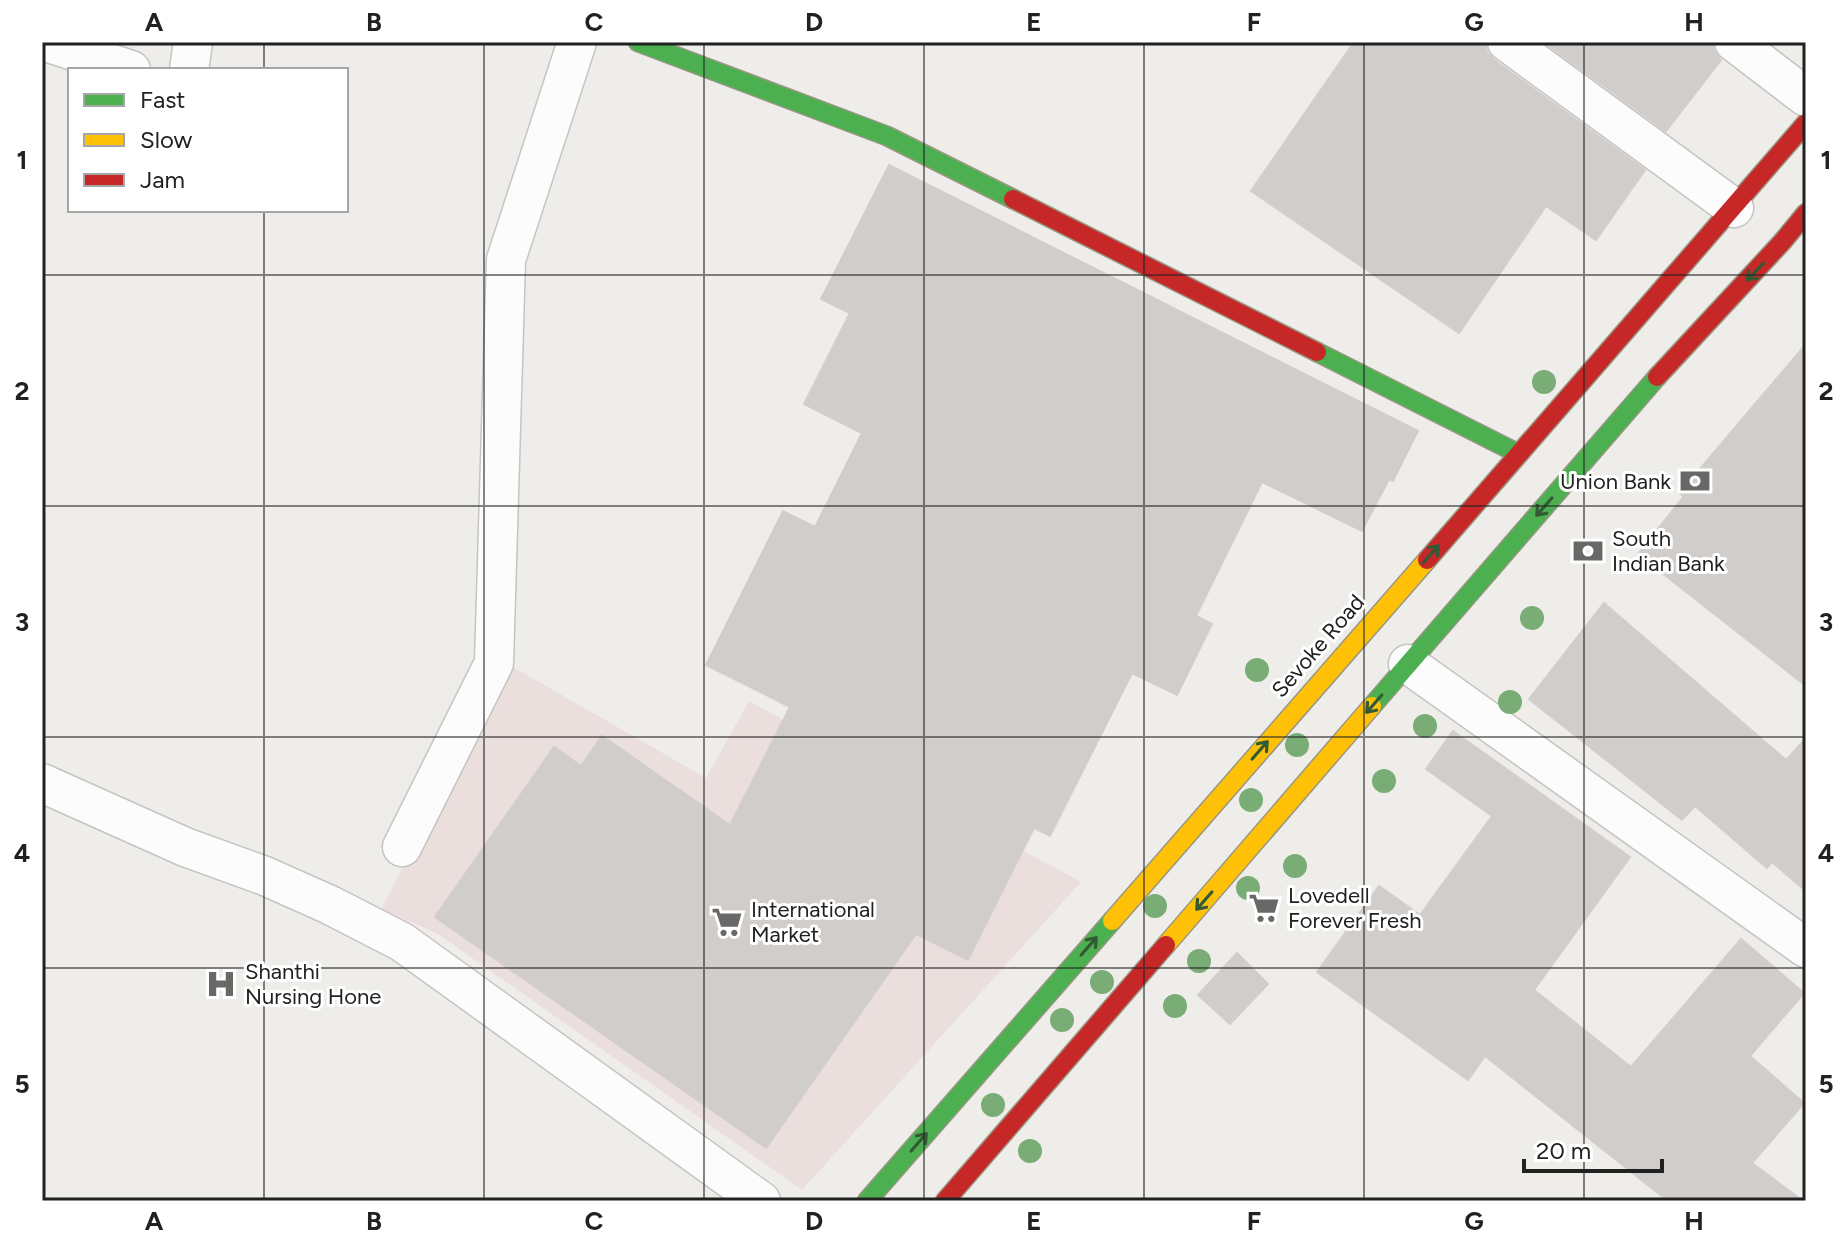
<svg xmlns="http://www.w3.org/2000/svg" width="1848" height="1243" font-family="Figtree,sans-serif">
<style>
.commercial{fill:#ebdfde}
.building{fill:#d0cdcb;stroke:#d2cecc;stroke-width:2}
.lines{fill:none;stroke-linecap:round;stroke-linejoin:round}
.street-casing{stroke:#c5c4c2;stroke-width:41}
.fast-casing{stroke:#989783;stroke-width:21}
.slow-casing{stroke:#989783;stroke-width:21}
.jam-casing{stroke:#989783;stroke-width:21}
.street{stroke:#fdfcfc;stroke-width:38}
.fast{stroke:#4caf50;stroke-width:18}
.slow{stroke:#ffc107;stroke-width:18}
.jam{stroke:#c62828;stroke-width:18}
.tree{fill:#79ad75}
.oneway{stroke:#325a34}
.grid{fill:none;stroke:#212121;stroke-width:2;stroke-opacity:0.55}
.labels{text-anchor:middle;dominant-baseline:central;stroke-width:6;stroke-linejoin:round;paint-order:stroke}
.poi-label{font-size:22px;fill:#212121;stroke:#fff;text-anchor:start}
.street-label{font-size:22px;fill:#212121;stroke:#fff}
.neatline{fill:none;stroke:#212121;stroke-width:3}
.grid-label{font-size:26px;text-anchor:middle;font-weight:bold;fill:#212121}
</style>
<rect width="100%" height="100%" fill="#efedea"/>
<polygon class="commercial" points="508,664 706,778 749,701 1081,882 802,1190 438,934 381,909"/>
<g class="building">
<polygon points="1354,42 1485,42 1487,52 1494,60 1645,170 1596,240 1546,206 1459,333 1251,191"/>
<polygon points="1544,42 1712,42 1714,51 1721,60 1666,131"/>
<polygon points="889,165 1418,431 1393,481 1389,479 1362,531 1262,482 1196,616 1212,624 1177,695 1132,673 1050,836 1034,828 968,960 916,934 766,1148 435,917 554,747 581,766 602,736 730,825 790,707 706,665 783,511 815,527 862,433 804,404 850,313 821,299"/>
<polygon points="1806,344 1806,686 1638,554 1684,496 1680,494 1699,470"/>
<polygon points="1604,603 1786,760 1806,738 1806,891 1772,862 1767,868 1695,806 1682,820 1529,699"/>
<polygon points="1453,731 1630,857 1534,990 1631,1067 1741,939 1804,993 1750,1056 1804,1103 1752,1163 1803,1201 1668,1201 1485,1056 1468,1080 1317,972 1379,886 1420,915 1492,816 1426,769"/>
<polygon points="1237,953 1268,984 1230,1024 1198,995"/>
</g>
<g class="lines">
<g class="street-casing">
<g id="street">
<polyline points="46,42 131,70"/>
<polyline points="1507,42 1734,208"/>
<polyline points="1734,42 1806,97"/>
<polyline points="189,70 193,42"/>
<polyline points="1408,664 1806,948"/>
<polyline points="42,783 185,847 265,876 330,905 402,942 761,1201"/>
<polyline points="402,847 494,663 506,260 577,42"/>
</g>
</g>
<g class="fast-casing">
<g id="fast">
<polyline points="638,42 887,136 1013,199"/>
<polyline points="1317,352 1519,454"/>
<polyline points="1372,706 1657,377"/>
<polyline points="867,1201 1112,921"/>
</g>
</g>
<g class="slow-casing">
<g id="slow">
<polyline points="1112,921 1427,560"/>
<polyline points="1166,945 1372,706"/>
</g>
</g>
<g class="jam-casing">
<g id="jam">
<polyline points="1013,199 1317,352"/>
<polyline points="1657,377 1783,241 1806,213"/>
<polyline points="1427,560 1806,123"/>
<polyline points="945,1201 1166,945"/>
</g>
</g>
<use href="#street" class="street"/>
<use href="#fast" class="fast"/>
<use href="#slow" class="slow"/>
<use href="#jam" class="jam"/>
</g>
<g class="tree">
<circle cx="1544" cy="382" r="12"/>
<circle cx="1532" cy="618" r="12"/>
<circle cx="1257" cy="670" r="12"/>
<circle cx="1510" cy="702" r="12"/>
<circle cx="1425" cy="726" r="12"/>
<circle cx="1297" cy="745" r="12"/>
<circle cx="1384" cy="781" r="12"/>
<circle cx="1251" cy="800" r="12"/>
<circle cx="1295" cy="866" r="12"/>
<circle cx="1248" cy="888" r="12"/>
<circle cx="1155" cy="906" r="12"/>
<circle cx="1199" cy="961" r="12"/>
<circle cx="1102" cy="982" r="12"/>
<circle cx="1175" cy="1006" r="12"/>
<circle cx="1062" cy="1020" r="12"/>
<circle cx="993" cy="1105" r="12"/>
<circle cx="1030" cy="1151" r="12"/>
</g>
<defs><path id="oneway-shaft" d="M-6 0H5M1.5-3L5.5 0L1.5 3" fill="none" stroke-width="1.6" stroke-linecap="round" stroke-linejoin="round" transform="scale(2)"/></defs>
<g class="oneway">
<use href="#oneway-shaft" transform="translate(1755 272) rotate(133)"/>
<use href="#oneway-shaft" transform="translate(1544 507) rotate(131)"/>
<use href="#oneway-shaft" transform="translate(1431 554) rotate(-49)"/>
<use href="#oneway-shaft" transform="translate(1374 704) rotate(131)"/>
<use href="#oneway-shaft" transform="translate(1260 750) rotate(-49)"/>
<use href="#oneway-shaft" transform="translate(1204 901) rotate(131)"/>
<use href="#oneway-shaft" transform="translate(1089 946) rotate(-49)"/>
<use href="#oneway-shaft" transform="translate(919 1142) rotate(-49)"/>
</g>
<path class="grid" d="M 264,42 L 264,70M 484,42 L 484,1201M 704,42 L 704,1201M 924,42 L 924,1201M 1144,42 L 1144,1201M 1364,42 L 1364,1201M 1584,42 L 1584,1201M 264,210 L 264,1201M 42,275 L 1806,275M 42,506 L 1806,506M 42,737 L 1806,737M 42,968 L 1806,968"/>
<defs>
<g id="bank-bare" transform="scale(2.4)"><path d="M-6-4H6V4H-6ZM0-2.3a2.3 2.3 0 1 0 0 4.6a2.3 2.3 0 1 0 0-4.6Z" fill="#696867" stroke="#fff" stroke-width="2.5" paint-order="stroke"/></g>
<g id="supermarket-bare" transform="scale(2.4)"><path d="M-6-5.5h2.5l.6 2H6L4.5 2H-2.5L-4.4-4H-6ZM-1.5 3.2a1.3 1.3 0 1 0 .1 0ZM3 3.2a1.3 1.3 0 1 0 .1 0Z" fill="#696867" stroke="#fff" stroke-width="2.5" paint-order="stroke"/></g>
<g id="hospital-bare" transform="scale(2.4)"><path d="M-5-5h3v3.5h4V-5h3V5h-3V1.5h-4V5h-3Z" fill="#696867" stroke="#fff" stroke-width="2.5" paint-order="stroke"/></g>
</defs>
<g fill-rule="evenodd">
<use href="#bank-bare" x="1695" y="481"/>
<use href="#bank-bare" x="1588" y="551"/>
<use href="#supermarket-bare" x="1264" y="908"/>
<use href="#supermarket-bare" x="727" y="922"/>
<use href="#hospital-bare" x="221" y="984"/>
</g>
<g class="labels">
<g class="poi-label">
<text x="1671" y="481" text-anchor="end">Union Bank</text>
<text x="1612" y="538">South<tspan x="1612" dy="25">Indian Bank</tspan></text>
<text x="1288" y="895">Lovedell<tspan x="1288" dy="25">Forever Fresh</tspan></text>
<text x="751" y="909">International<tspan x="751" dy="25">Market</tspan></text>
<text x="245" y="971">Shanthi<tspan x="245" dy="25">Nursing Hone</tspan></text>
</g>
<g class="street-label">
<text transform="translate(1318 646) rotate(-49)">Sevoke Road</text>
</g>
</g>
<rect width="1848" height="1243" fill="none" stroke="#ffffff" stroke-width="88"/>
<rect x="68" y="68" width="280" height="144" fill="#ffffff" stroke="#a6a6a6" stroke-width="2"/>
<rect x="84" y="94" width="40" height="12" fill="#4caf50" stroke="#a6a6a6" stroke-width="2"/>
<text x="140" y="108" font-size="24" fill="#212121">Fast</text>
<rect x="84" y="134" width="40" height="12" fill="#ffc107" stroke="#a6a6a6" stroke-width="2"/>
<text x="140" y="148" font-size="24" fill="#212121">Slow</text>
<rect x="84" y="174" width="40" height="12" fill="#c62828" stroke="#a6a6a6" stroke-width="2"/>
<text x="140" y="188" font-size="24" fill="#212121">Jam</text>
<path d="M1524 1159v12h138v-12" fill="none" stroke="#212121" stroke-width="4"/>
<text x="1536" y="1159" font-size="24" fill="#212121" stroke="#ffffff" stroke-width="6" paint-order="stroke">20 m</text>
<rect x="44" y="44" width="1760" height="1155" class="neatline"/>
<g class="grid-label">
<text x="154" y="31">A</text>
<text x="374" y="31">B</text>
<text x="594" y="31">C</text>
<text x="814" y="31">D</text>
<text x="1034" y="31">E</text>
<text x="1254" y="31">F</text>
<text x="1474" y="31">G</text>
<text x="1694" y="31">H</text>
<text x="22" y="169">1</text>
<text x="1826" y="169">1</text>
<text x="22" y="400">2</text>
<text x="1826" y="400">2</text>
<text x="22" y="631">3</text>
<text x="1826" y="631">3</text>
<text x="22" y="862">4</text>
<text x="1826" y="862">4</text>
<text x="22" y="1093">5</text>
<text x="1826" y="1093">5</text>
<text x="154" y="1230">A</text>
<text x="374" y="1230">B</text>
<text x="594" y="1230">C</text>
<text x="814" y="1230">D</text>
<text x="1034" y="1230">E</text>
<text x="1254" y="1230">F</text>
<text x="1474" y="1230">G</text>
<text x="1694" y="1230">H</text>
</g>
</svg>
